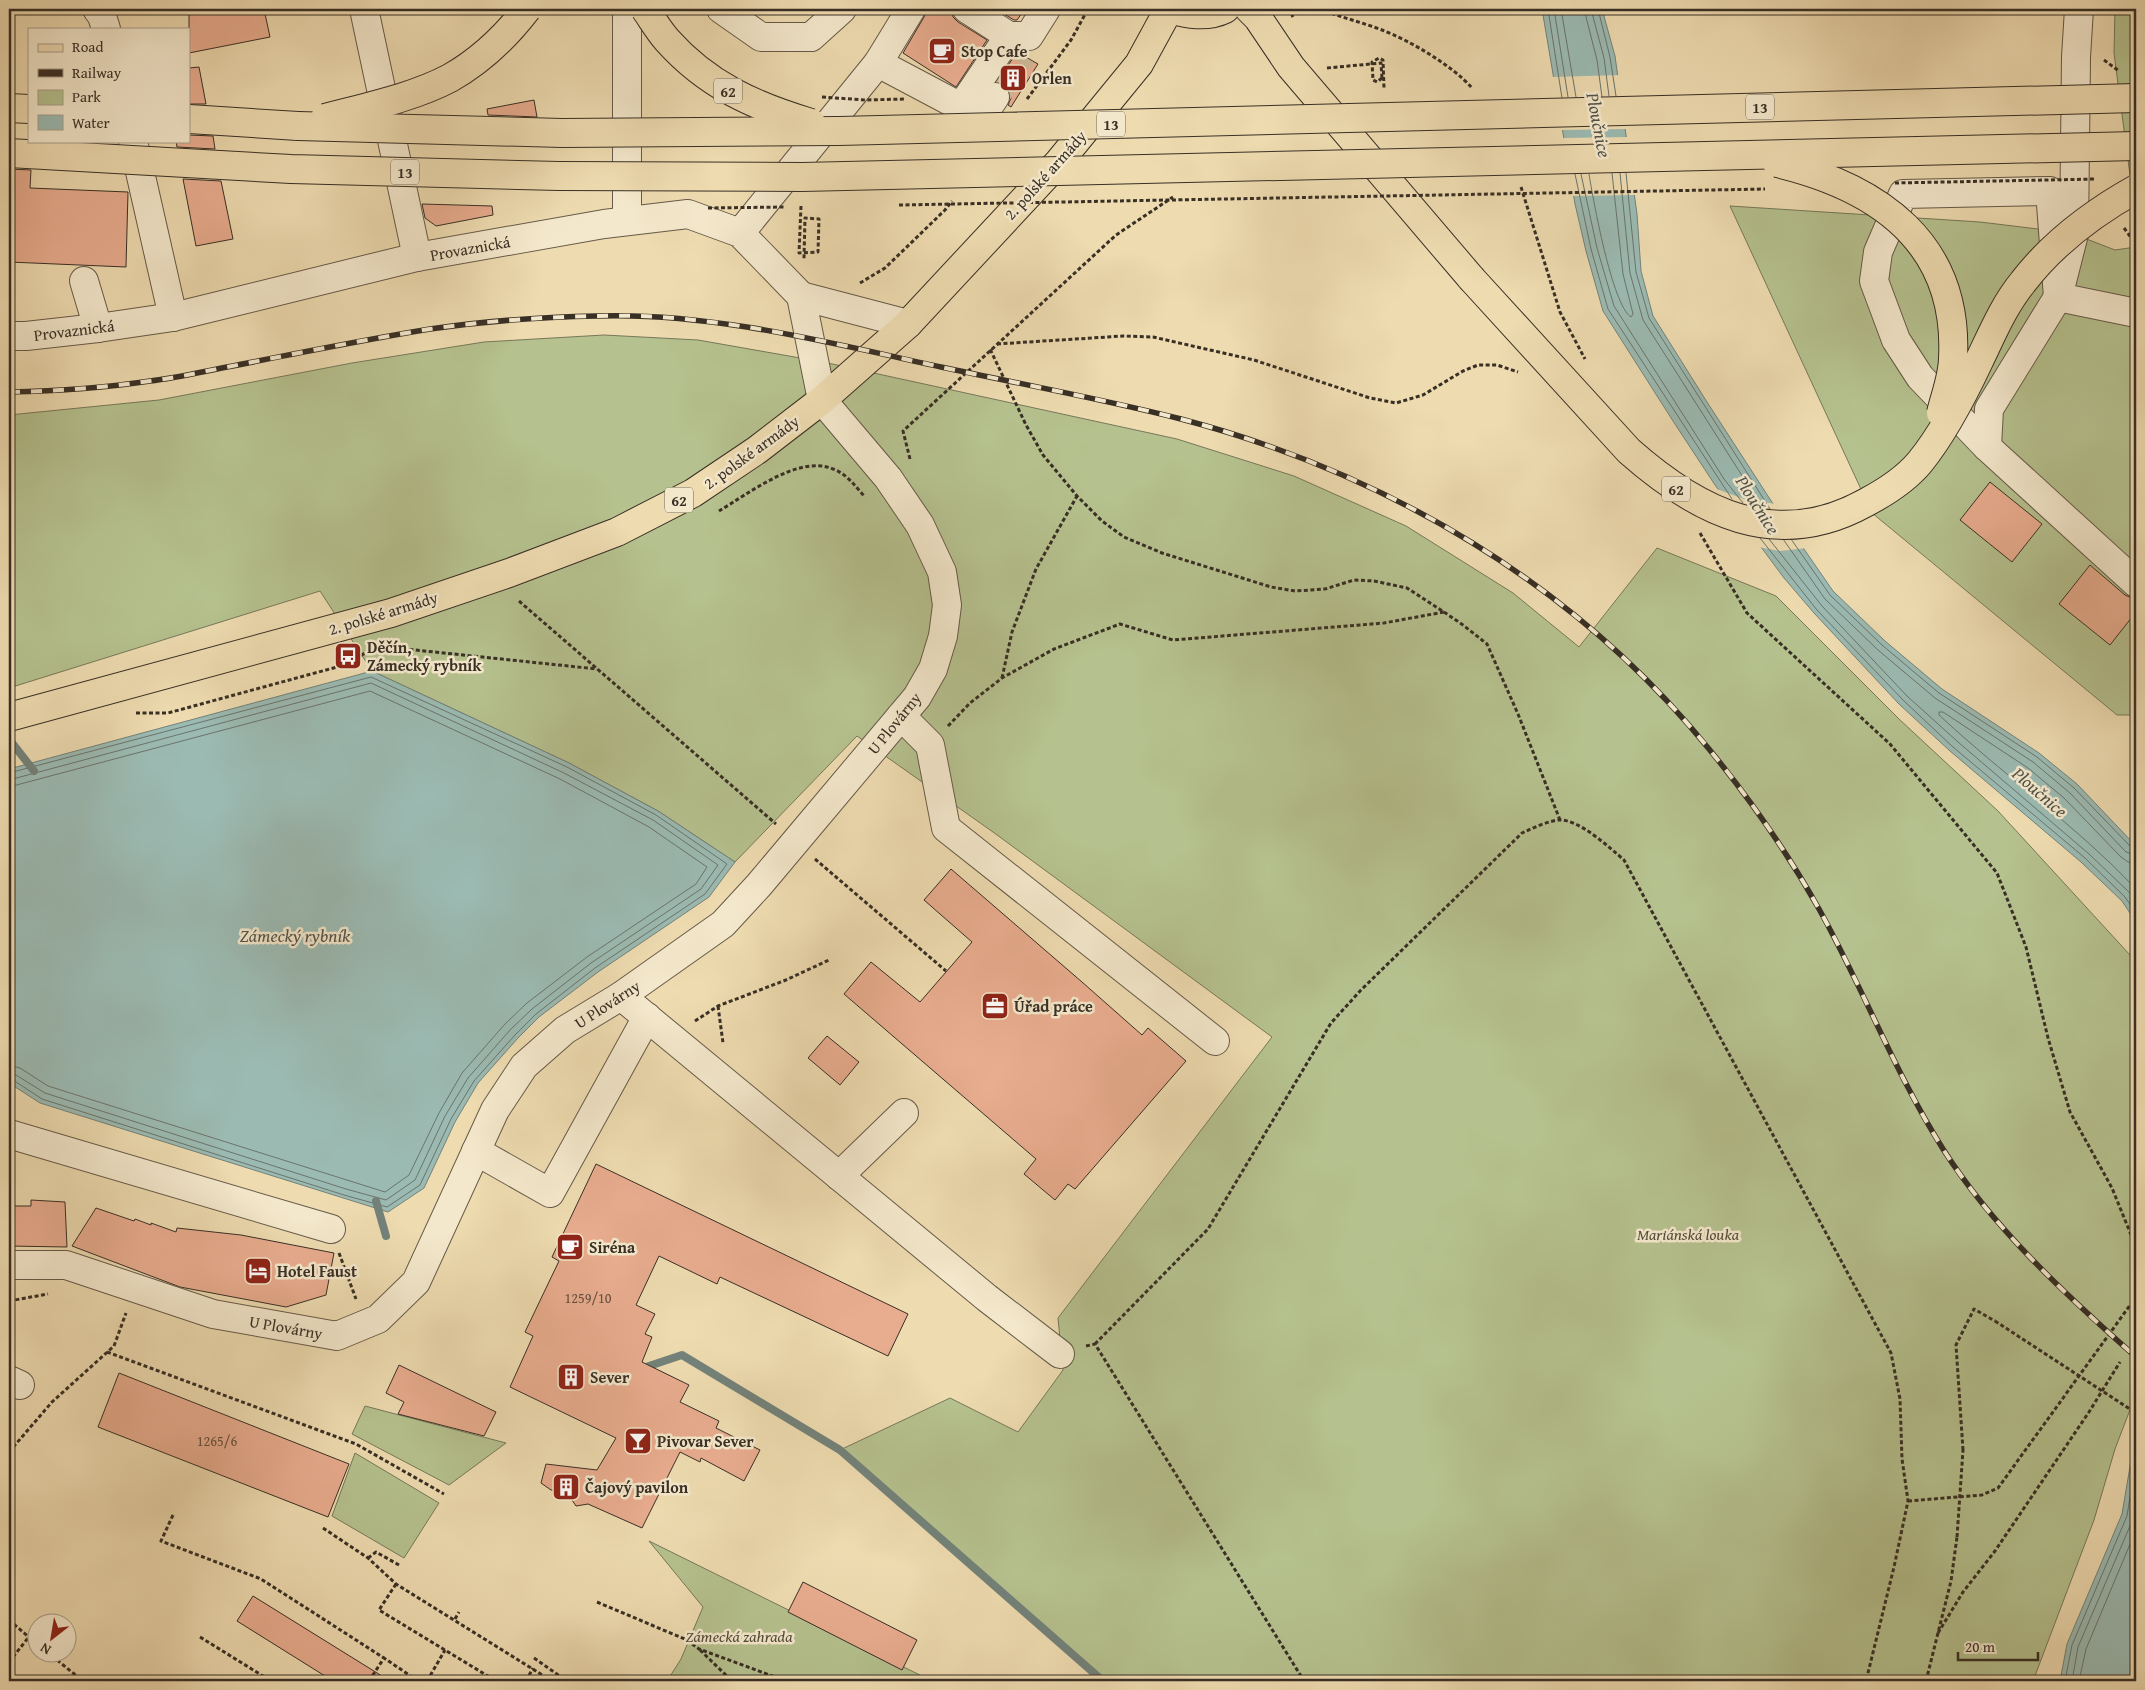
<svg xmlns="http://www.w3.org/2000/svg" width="2145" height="1690" font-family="'Gentium Book Plus',serif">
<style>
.green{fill:#b5c18e;stroke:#76785a}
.water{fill:#9bbab2;stroke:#73827a}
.pier{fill:#eedbb0}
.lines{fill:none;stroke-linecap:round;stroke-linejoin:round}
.shore{stroke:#6a746c;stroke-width:1}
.stream{stroke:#73827a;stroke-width:8}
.building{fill:#e8ac8e;stroke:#382f25}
.minor-tunnel{stroke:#cab994;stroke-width:28;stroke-dasharray:28 14;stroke-linecap:butt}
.minor-casing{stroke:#665a48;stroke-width:30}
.major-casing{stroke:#382f25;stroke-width:30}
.path{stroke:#382f25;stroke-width:3;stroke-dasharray:4 2.5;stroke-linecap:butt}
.minor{stroke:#f4e8cc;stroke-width:28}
.major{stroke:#eedbb0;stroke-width:28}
.rail-casing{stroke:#382f25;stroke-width:5.5}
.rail{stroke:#f4e8cc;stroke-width:4;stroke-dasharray:11;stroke-linecap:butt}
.major-bridge-casing{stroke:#382f25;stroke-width:30;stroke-linecap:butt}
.path-bridge{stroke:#382f25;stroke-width:3;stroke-dasharray:4 2.5;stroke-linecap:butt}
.major-bridge{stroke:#eedbb0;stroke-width:28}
.labels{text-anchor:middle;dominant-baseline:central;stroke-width:5;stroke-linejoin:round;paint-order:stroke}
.number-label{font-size:14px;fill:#644e3f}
.shield{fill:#f4e8cc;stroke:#706657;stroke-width:1}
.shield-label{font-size:15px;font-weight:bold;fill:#382f25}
.poi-label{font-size:16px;font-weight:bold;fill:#382f25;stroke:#f4e8cc;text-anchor:start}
.street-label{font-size:16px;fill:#382f25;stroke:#f4e8cc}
.park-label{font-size:16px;font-style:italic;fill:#514c3a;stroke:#f4e8cc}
.water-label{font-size:18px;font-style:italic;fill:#515248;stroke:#f4e8cc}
</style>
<rect width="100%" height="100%" fill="#eedbb0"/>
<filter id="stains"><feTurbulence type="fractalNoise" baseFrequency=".004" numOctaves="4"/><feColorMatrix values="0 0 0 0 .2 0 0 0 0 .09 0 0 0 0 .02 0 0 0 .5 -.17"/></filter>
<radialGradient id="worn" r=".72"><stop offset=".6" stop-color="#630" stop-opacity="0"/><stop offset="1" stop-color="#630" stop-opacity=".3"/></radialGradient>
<g class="green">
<polygon points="2115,9 2136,9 2136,221 2114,53"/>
<polygon points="1730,206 1980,222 2071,233 2115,250 2136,247 2136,715 2117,715 1872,513"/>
<polygon points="604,335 698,340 823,362 1177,439 1294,476 1406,526 1513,593 1579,647 1657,548 1776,596 1899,719 1998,811 2130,955 2136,971 2136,1394 2115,1449 2094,1520 2033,1681 1103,1681 840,1450 950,1398 1018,1432 1063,1370 1058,1318 1272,1037 993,832 857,736 735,862 658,811 569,763 372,671 320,591 9,688 9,415 159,400 352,363 484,342"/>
<polygon points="365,1406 506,1443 449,1485 352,1434"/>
<polygon points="355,1453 439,1503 404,1558 332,1516"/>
<polygon points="649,1541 932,1681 667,1681 681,1659 703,1607"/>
</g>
<g class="water">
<polygon points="1542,9 1602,9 1615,56 1637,214 1641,271 1653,316 1707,402 1779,513 1833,591 1885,641 1942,689 2039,753 2077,784 2136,846 2136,922 2122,901 2081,862 1950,751 1899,704 1814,613 1784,578 1715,485 1673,421 1603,311 1586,251 1575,204"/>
<polygon points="372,671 569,763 658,811 735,862 709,897 598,972 539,1017 518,1038 478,1083 455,1122 424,1188 388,1212 40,1103 9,1083 9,769"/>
<polygon points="2136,1444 2136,1661 2127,1681 2060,1681 2067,1644 2122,1514 2132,1455"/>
</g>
<g class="pier">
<polygon points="1620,75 1628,129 1560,130 1551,77"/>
<polygon points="1629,137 1636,195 1571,196 1561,138"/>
<polygon points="1714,488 1744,499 1776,504 1807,548 1780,551 1758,547"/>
</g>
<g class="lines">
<g class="shore">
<polyline points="1548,9 1562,98"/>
<polyline points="1554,9 1568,97"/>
<polyline points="1561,9 1576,97"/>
<polyline points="1584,9 1597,60 1602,97"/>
<polyline points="1591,9 1604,58 1609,96"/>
<polyline points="1598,9 1610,57 1616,96"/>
<polyline points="1620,173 1630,273 1643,320 1762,507"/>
<polyline points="1626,173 1636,272 1649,318 1770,509"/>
<polyline points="1575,174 1591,249 1608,309 1732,499"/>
<polyline points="1581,174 1597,248 1614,306 1724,479 1743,503"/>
<path d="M 1589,174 C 1593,199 1612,305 1631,317 L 1633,314 L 1623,274 L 1612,173"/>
<polyline points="1760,538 1817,610 1903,700 1953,747 2085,858 2125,897 2136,913"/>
<polyline points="1769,539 1822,606 1907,696 1958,742 2089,854 2130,893 2136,902"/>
<polyline points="1783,539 1825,599 1878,650 1935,698 2033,762 2070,793 2126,852 2136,855"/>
<polyline points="1791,539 1830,595 1882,645 1939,693 2037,757 2074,788 2131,847 2136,849"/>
<polyline points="9,773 371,677 567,767 656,815 727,864 705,894 595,968 536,1014 515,1035 474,1081 451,1119 420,1185 387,1207 344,1195 42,1099 13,1080 9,1079"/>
<polyline points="9,780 371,683 564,773 653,820 718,865 701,889 591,963 532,1009 510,1030 468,1078 445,1116 415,1180 386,1200 346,1189 45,1093 16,1075 9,1073"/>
<polyline points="9,787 370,691 560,779 649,827 707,867 696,884 587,957 527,1003 505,1024 462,1073 439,1113 409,1175 385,1192 48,1086 20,1068 9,1065"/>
<path d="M 2136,863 L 2128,862 L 2121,857 L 2064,798 L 2028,768 L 1943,712 L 1939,712 L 1939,715 C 2003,775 2076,825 2136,889"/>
<polyline points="2065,1681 2072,1645 2127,1516 2136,1459"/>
<polyline points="2072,1681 2078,1647 2133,1519 2136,1499"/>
<polyline points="2079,1681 2086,1649 2136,1530"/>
</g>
<g class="stream">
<polyline points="9,739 34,771"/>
<polyline points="376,1201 386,1236"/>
<polyline points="640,1369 682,1355 840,1450 1103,1681"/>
</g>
</g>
<g class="building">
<polygon points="189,9 264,9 270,37 189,53"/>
<polygon points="927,9 951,9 953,17 958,22 987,40 956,87 903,53 924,17"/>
<polygon points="996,9 1025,9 1017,20 1014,20"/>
<polygon points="1017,52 1038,64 1011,107 1008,105 1011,98 1009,90 1004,84 997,82"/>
<polygon points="199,67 206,104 189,104 189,68"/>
<polygon points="534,100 537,117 488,115 487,109"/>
<polygon points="189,135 213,136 215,149 177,147 176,141 189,141"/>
<polygon points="9,169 31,170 30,188 128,192 126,267 9,262"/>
<polygon points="183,179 221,181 233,239 196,246"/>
<polygon points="422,204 492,206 493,215 436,226 425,218"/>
<polygon points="1990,482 2042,524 2012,562 1960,520"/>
<polygon points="2090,565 2125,595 2136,600 2136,612 2110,645 2059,604"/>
<polygon points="951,869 1082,982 1142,1035 1148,1028 1186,1061 1075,1189 1068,1184 1055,1200 1024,1174 1036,1159 844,994 871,962 920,1002 972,942 924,900"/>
<polygon points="827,1036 859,1062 840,1085 808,1058"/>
<polygon points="596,1164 908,1314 888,1356 720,1277 717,1284 659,1256 636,1305 655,1314 645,1334 652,1337 642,1362 689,1385 680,1402 719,1421 716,1428 760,1450 744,1481 701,1458 700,1462 680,1452 642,1528 588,1504 576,1506 566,1491 551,1490 541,1483 546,1464 597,1470 616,1438 510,1387 533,1336 525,1332 559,1261 552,1257"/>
<polygon points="31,1200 65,1202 67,1247 9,1246 9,1206 31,1206"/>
<polygon points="96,1208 134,1221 135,1219 151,1225 151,1223 176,1232 177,1228 241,1235 334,1253 326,1295 286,1307 249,1300 180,1287 72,1246"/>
<polygon points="399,1365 496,1412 484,1436 398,1414 404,1402 386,1393"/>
<polygon points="119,1373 349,1464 328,1517 98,1427"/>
<polygon points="803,1582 917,1640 902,1670 788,1612"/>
<polygon points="253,1596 390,1681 333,1681 237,1621"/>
</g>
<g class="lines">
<polyline class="minor-tunnel" points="995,97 1022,55"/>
<g class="minor-casing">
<g id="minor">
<polyline points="97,9 102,16 106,29"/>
<polyline points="364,9 417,257"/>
<polyline points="721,9 761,37 811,37 842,9"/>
<polyline points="967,9 1009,36"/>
<polyline points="878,63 961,107 1009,36 1029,36 1046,9"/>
<polyline points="961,107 983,115 995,97"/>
<polyline points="133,141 173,317"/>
<polyline points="627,221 627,9"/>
<polyline points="740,233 878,63 911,9"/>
<polyline points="84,281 98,328"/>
<polyline points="801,296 908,324"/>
<polyline points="2136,313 2058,297 2050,191 1903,194 1878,252 1874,281 1896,340 1920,377 1987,447 2136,583"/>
<polyline points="9,336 26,336 98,328 173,317 417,257 604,224 688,214 740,233 801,296 822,400 888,478 920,525 942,572 947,605 943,636 933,669 917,697 759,885 723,924 621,996 565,1030 524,1066 495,1110 416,1282 378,1319 337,1336 213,1314 66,1265 9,1265"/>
<polyline points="1987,447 1989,409 2058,297 2074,234 2076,57 2079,9"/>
<polyline points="901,716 930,745 946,828 1215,1041"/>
<polyline points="621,996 987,1298 1060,1354"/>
<polyline points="9,1134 331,1229"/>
<polyline points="476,1151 550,1193 647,1017"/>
<polyline points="839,1176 904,1113"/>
<polyline points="9,1380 20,1385"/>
</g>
</g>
<g class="major-casing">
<g id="major">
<path d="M 1169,9 C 1187,14 1207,18 1225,9"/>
<polyline points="1249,9 1258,18 1291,67 1471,278"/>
<polyline points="9,108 29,109"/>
<polyline points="189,119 298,126"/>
<polyline points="9,717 391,613 509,573 617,532 693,493 757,450 822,400 908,324 1058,163 1139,64 1169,9"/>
</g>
</g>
<g class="path">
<polyline points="1289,9 1293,17"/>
<path d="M 1319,9 C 1340,17 1361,22 1382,30 C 1409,40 1453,66 1472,88"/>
<polyline points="2104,60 2119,71"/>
<polyline points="1327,68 1381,63 1382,78"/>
<polyline points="1027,99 1071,40 1088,9"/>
<polyline points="1521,187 1560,312 1585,359"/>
<polyline points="801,206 799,253 818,252 819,219 805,218 804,258 804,260"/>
<polyline points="2124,228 2132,239 2136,241"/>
<polyline points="860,283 885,268 945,210 952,201"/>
<polyline points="997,344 1123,336 1153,337 1254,360 1370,398 1396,403 1423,395 1463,371 1478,365 1497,365 1518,372"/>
<polyline points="910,459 903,431 1116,235 1173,197"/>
<path d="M 719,511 C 748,494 799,454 833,469 C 847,474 855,486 865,497"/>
<polyline points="1700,533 1747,613 1890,744 1997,873 2026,947 2048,1038 2070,1112 2112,1188 2136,1247"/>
<polyline points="519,601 776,824"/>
<polyline points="1444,612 1463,625 1487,644 1518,714 1560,820"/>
<polyline points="377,646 597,669"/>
<polyline points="1002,678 1012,632 1036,569 1077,496"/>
<polyline points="136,713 168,713 348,664 371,649"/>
<polyline points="948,726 970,703 1002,678 1054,649 1120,624 1173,640 1384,623 1444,612 1407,588 1374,581 1354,580 1325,589 1295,591 1271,587 1162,553 1124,537 1102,521 1077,496 1043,455 1026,425 990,349"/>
<polyline points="815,859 946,971"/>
<polyline points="718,1006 723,1043"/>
<polyline points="695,1021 718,1006 786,980 829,960"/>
<polyline points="339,1253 356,1299"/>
<polyline points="9,1301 48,1294"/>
<polyline points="2133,1334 2136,1326"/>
<path d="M 1095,1344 L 1208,1229 L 1331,1023 L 1361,990 L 1522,833 C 1533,828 1545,822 1558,820 C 1578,818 1610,848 1624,860 L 1891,1353 L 1900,1399 L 1902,1459 L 1908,1501 L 1894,1567 L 1866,1681"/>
<polyline points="1086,1346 1095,1344 1304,1681"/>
<polyline points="107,1352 356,1444 444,1494"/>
<polyline points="1963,1450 1956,1345 1974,1309 1995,1321"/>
<polyline points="9,1452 52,1402 114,1346 126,1313"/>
<polyline points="1908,1501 1982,1495 1998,1488 2136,1297"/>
<polyline points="173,1515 161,1541 261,1579 384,1658"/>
<polyline points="323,1528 368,1558 396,1584 552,1681"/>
<polyline points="368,1558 376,1552 399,1565"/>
<polyline points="396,1584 379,1610 496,1681"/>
<polyline points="597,1602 687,1640 699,1649 786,1681"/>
<polyline points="455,1619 459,1612"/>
<polyline points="9,1620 38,1645"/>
<polyline points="1938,1633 1963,1592 1995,1551 2089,1412 2120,1362"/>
<polyline points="200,1637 271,1681"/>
<polyline points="700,1650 732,1681"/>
<polyline points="47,1652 83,1681"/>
<polyline points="534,1658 567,1681"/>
<polyline points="9,1662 28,1638"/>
<polyline points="369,1681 384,1658 418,1681"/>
<polyline points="427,1681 445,1650"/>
<polyline points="526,1681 533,1668"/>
<polyline points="1926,1681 1951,1581 1957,1537"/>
</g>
<use href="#minor" class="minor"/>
<use href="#major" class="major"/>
<g class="rail-casing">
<path id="rail" d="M 9,392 C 56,391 103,388 150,381 C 176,378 201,372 227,367 C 294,354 362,340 430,329 C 485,321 542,317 597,316 C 712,312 830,343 941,367 C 1021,384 1102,399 1181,419 C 1386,473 1575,584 1709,749 C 1750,799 1787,852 1819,909 C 1863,988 1895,1073 1943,1149 C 1993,1228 2067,1296 2136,1357"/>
</g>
<use href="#rail" class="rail"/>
<g class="major-bridge-casing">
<g id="major-bridge">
<path d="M 645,9 C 652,19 659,31 667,40 C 707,85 754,106 811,123"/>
<path d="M 325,118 C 366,107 412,98 450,78 C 480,61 507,35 527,9"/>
<polyline points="298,126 562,133 839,131 2136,98"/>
<polyline points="9,153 291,169 559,176 802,177 2136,146"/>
<path d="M 1777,163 C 1878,187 1959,243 1953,358 C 1953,376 1945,396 1941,413"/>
<path d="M 1471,278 L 1629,451 C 1698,512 1776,552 1865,503 C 1884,493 1906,479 1920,462 C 1942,435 1964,393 1979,361 C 1992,334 2004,305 2023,282 C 2053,243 2093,213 2136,189"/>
</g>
</g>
<g class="path-bridge">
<polyline points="1382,78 1377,82 1373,80 1372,62 1379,58 1383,60 1384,88"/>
<polyline points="822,97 865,100 906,99"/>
<polyline points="1895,183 2096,179"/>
<polyline points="899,205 1765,189"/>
<polyline points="708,208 785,207"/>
<polyline points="1995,1321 2136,1413"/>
<polyline points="1957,1537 1963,1450"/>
</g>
<use href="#major-bridge" class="major-bridge"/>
</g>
<defs>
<g id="cafe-square" transform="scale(1.4375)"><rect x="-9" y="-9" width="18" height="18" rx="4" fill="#8f2418" stroke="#f4e8cc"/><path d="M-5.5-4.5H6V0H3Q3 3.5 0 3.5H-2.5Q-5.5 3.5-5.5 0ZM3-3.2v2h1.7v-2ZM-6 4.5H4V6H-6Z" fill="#fff"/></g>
<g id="building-square" transform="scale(1.4375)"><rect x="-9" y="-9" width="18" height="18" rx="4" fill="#8f2418" stroke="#f4e8cc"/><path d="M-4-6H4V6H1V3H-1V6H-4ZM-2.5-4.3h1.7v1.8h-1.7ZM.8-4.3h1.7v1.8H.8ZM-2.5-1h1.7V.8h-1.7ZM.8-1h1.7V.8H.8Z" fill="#fff"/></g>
<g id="bus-square" transform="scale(1.4375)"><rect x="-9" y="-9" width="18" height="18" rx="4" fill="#8f2418" stroke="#f4e8cc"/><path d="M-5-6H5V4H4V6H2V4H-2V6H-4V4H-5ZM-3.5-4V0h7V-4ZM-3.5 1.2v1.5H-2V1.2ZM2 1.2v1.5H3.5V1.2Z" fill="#fff"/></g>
<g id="office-square" transform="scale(1.4375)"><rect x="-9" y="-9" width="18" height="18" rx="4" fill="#8f2418" stroke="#f4e8cc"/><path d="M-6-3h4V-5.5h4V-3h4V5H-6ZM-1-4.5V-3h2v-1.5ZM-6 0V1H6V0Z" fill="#fff"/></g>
<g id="hotel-square" transform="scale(1.4375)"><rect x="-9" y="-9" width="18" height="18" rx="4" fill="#8f2418" stroke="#f4e8cc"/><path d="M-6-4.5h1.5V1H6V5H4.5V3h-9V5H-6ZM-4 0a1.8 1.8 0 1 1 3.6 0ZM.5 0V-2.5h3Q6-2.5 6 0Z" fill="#fff"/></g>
<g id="bar-square" transform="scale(1.4375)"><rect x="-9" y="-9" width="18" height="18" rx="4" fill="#8f2418" stroke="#f4e8cc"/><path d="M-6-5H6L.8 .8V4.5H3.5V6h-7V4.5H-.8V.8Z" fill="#fff"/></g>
</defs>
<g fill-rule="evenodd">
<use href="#cafe-square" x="942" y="51"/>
<use href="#building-square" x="1013" y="78"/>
<use href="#bus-square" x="348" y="656"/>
<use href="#office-square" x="995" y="1006"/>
<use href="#cafe-square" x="570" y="1247"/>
<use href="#hotel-square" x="258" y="1271"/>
<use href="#building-square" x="571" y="1377"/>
<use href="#bar-square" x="638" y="1441"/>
<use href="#building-square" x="566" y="1487"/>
</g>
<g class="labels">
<g class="number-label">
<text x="588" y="1298">1259/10</text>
<text x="217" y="1441">1265/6</text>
</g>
<g class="shield">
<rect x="714" y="78.5" width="28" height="25" rx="4"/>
<rect x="1746" y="94.5" width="28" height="25" rx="4"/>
<rect x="1097" y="111.5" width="28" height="25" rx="4"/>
<rect x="391" y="159.5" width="28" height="25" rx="4"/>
<rect x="1662" y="476.5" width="28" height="25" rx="4"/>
<rect x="665" y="487.5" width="28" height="25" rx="4"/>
</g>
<g class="shield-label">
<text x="728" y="91">62</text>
<text x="1760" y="107">13</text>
<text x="1111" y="124">13</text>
<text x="405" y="172">13</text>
<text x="1676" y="489">62</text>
<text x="679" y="500">62</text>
</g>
<g class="poi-label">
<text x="961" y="51">Stop Cafe</text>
<text x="1032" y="78">Orlen</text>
<text x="367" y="647">Děčín,<tspan x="367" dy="18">Zámecký rybník</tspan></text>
<text x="1014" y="1006">Úřad práce</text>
<text x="589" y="1247">Siréna</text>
<text x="277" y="1271">Hotel Faust</text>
<text x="590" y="1377">Sever</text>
<text x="657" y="1441">Pivovar Sever</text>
<text x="585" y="1487">Čajový pavilon</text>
</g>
<g class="street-label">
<text transform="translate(1045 175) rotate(-48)">2. polské armády</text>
<text transform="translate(470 248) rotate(-10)">Provaznická</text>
<text transform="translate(74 330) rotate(-7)">Provaznická</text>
<text transform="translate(751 452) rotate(-36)">2. polské armády</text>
<text transform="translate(383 613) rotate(-17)">2. polské armády</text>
<text transform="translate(894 723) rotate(-51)">U Plovárny</text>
<text transform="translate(607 1004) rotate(-33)">U Plovárny</text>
<text transform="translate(286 1327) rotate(10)">U Plovárny</text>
</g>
<g class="park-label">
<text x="1688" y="1234">Mariánská louka</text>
<text x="739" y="1636">Zámecká zahrada</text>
</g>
<g class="water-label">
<text transform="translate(1599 125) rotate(79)">Ploučnice</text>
<text transform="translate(1758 505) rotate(58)">Ploučnice</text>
<text transform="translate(2040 792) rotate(41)">Ploučnice</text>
<text x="295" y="935">Zámecký rybník</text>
</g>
</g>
<rect width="2145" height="1690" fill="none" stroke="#eedbb0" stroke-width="30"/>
<rect x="10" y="10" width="2125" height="1670" fill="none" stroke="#382f25" stroke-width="2.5"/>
<rect x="15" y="15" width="2115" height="1660" fill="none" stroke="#382f25"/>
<rect x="28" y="28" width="162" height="115" fill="#f4e8cc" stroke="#a99e89"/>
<rect x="38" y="44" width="25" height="8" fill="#eedbb0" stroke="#a99e89"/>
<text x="72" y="52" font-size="15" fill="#382f25">Road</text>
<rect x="38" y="69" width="25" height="8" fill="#382f25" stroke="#a99e89"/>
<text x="72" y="78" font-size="15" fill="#382f25">Railway</text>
<rect x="38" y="90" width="25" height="15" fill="#b5c18e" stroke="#a99e89"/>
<text x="72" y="102" font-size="15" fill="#382f25">Park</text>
<rect x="38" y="115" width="25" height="15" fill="#9bbab2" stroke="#a99e89"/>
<text x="72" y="128" font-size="15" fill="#382f25">Water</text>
<g transform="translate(52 1638) rotate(211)"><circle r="24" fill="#f4e8cc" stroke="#a99e89"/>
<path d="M0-4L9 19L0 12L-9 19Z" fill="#8f2418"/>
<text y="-8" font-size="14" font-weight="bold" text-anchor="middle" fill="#382f25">N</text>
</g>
<path d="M1958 1652v8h80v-8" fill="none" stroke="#382f25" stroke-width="2.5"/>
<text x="1965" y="1652" font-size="15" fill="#382f25" stroke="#f4e8cc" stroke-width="4" paint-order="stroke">20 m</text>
<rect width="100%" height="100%" filter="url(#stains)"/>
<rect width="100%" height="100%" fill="url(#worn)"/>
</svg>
